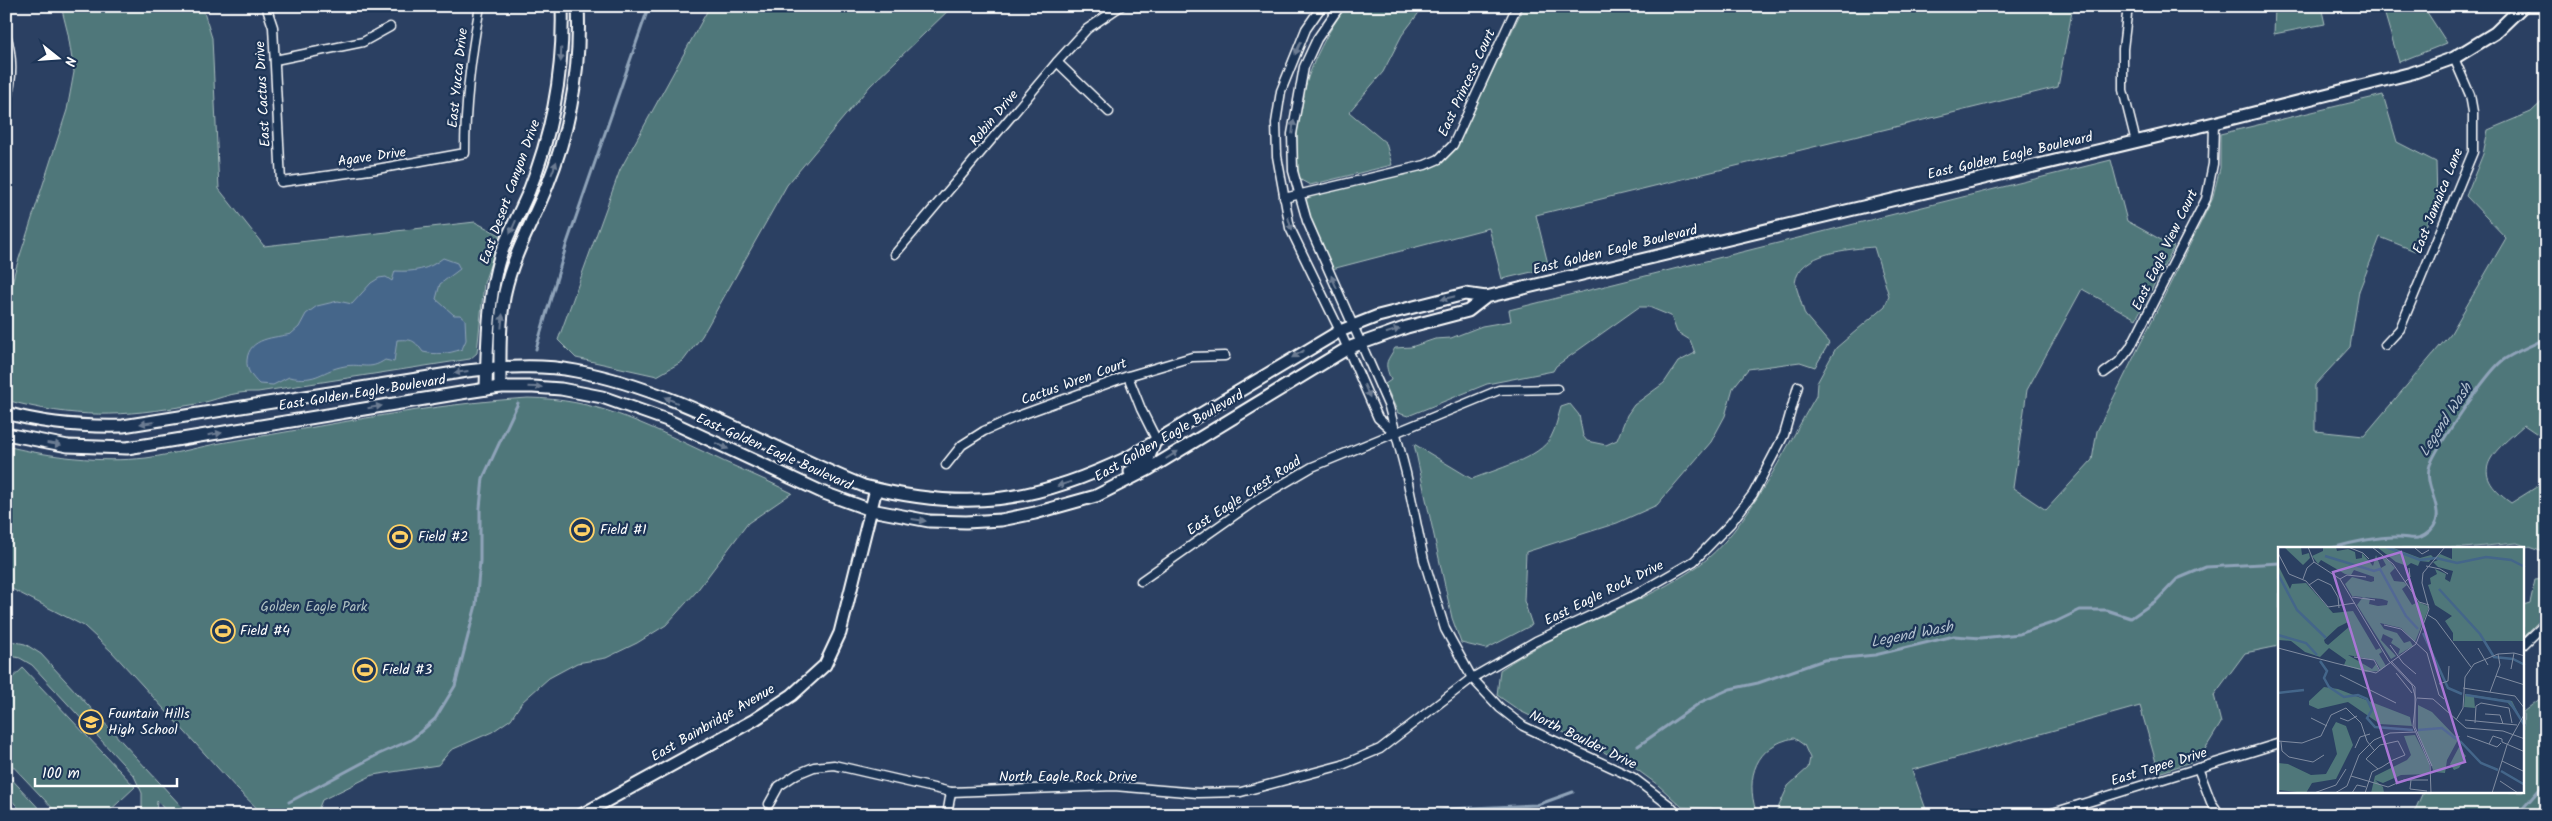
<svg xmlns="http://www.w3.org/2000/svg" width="2552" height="821" font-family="Kalam,sans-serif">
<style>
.green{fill:#4f777a;stroke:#a7bbbc}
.water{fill:#44668a;stroke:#8fa3b9}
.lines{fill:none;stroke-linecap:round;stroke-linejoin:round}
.stream{stroke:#8fa3b9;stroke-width:3}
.street-casing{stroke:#fff;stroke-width:11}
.secondary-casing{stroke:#fff;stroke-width:15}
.street{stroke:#1d3557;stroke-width:8}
.secondary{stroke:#1d3557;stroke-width:11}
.oneway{fill:#6c7c92}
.labels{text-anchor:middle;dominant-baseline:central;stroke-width:4.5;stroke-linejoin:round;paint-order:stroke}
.street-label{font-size:14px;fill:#fff;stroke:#1d3557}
.poi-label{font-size:14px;fill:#fff;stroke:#1d3557;text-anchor:start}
.park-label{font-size:14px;fill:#b0c2c3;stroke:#1d3557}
.water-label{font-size:15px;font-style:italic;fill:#b4c2d0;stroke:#1d3557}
.inset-river{fill:none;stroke:#44668a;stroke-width:2.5}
.inset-road{fill:none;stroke:#808ca1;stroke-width:1}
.view{fill:#a976d5;fill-opacity:0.15;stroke:#a976d5;stroke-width:2.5}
.inset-edge{fill:none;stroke:#fff;stroke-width:2.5}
</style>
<rect width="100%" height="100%" fill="#2b4062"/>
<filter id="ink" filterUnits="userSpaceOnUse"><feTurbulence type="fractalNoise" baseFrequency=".02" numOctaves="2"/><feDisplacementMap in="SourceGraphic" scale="10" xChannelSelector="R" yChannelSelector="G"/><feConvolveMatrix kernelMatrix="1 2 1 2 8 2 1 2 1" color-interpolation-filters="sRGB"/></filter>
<g filter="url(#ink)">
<g class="green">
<path d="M 61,6 L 202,6 L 212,38 L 219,189 L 264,246 L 475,222 L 500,235 L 484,283 L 477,353 L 470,359 L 258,392 C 229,391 218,401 191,405 C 122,417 75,419 6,400 L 6,309 L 15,271 L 67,110 L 74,72 L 68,34 Z"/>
<polygon points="710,6 953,6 870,86 787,185 702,336 683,361 657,376 576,358 558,340 620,170"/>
<path d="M 1346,6 L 1424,6 L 1402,35 L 1383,72 L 1349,112 L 1386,143 L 1392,165 L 1310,185 L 1299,179 C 1290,112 1308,60 1346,6 Z"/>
<path d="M 1524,6 L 1894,6 L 1902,9 L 1915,6 L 2073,6 L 2058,87 L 1536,215 L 1549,268 L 1502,279 L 1489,228 L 1332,269 L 1308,212 C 1306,205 1304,201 1310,196 L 1434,166 L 1449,156 L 1458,143 Z"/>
<polygon points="2275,6 2321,6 2325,24 2274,34"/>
<polygon points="2389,6 2423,6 2447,43 2399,62 2383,8"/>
<path d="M 2383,95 L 2397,142 L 2436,162 L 2437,201 L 2415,251 L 2380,237 L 2359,291 L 2350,347 L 2315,385 L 2315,431 L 2364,436 L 2451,333 L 2506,238 L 2466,196 L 2483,154 L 2488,130 L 2531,112 L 2546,98 L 2546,440 L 2524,425 C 2493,453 2466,471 2511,503 L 2538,486 L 2546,491 L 2546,553 L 2517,543 L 2464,548 L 2280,548 L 2279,646 L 2245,653 L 2214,695 L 2221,723 L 2199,759 L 2159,773 L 2140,706 L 1912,770 L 1928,815 L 1775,815 L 1788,786 L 1808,768 L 1810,758 L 1804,745 L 1794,738 C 1756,745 1745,777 1756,811 L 1753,815 L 1732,815 L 1711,808 L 1682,807 L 1658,785 L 1632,766 L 1520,711 L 1497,695 L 1500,670 C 1561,627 1636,609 1698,566 C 1746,532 1786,447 1816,396 L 1817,383 L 1836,348 L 1885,306 L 1889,296 L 1874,247 C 1850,249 1799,252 1795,283 L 1805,315 L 1829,343 L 1815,367 L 1800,362 L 1748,369 L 1733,388 L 1725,416 L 1711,442 L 1657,505 L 1617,523 L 1526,552 L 1524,601 L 1532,625 L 1486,649 L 1461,643 L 1452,618 L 1414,444 L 1472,479 C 1494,470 1540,458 1551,437 C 1556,428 1558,416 1561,407 L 1570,404 L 1579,415 L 1583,436 L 1587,441 L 1606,445 L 1617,440 L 1627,415 L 1634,405 L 1664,383 L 1678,362 L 1695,353 L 1690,340 L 1677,332 L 1671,316 L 1649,307 L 1639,307 L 1556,366 L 1553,371 L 1487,384 L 1408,416 L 1398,413 L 1385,384 L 1391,380 C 1384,362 1386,363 1395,348 L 1411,347 L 1435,339 L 1451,338 L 1482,326 L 1511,321 L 1509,310 L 2111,160 L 2127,221 L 2174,247 L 2136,319 L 2082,289 L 2027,390 L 2013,488 L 2046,510 L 2092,460 L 2097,431 L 2212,200 L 2220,168 L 2220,134 Z"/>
<path d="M 528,398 C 597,399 642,423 702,451 C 732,466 763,478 792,493 L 748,523 L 696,592 L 666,625 L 637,643 L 606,658 L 577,663 L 549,678 L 522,702 L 511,719 L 492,732 L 451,750 L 438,765 L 373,775 L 322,800 L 316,815 L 264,815 L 237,789 L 112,652 L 84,626 L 6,586 L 6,446 C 51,457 100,463 146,458 C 177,454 208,444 239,440 C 335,424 431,404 528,398 Z"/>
<polygon points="2546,579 2546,614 2523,637 2523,605 2530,603 2535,580"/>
<polygon points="6,640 25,644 41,654 182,807 174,815 170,815 157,801 156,815 142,815 142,793 134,776 32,665 20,658 6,655"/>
<polygon points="23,668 135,787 105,815 59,815 6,759 6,684"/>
<polygon points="2546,694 2546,810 2542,815 2413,815 2423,792 2523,792 2523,712"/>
<polygon points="6,773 45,815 25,815 6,794"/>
</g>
<path class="water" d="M 443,258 L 457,263 L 460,269 L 440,284 L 436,299 L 454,315 L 460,315 L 465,319 L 466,340 L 462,349 C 448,354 437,355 423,352 C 414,340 413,339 397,340 L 394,362 L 385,360 C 369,371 362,363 345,366 C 321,370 318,383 289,377 L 273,385 L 259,384 C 252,377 246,370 247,360 C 249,337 275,338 291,334 L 299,327 L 306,314 L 317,306 L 338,301 L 352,304 L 371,283 L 379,278 L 386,277 L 392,281 L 395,271 C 414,272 428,270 443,258 Z"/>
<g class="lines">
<g class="stream">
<polyline points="536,349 567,243 649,6"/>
<path d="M 2332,548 C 2349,543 2380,536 2399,537 C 2409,537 2416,541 2425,535 C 2454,516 2421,489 2430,465 C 2437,446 2486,374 2502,361 C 2514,352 2532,346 2546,338"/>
<polyline points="1638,746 1701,702 1730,689 1758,683 1824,660 1875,655 1954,636 1981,638 2019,634 2055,622 2080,610 2106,610 2131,618 2157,600 2177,579 2206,567 2280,563"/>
<polyline points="289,802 379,754 411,740 435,719 455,686 476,605 480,561 480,508 483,478 518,403"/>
<polyline points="1416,815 1449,809 1537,805 1573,792"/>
<polyline points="2517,815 2546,782"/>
</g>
<g class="street-casing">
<g id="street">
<path d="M 266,6 L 273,27 L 281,182 L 377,169 L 465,153 C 465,104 471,55 480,6"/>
<polyline points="1322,6 1306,29 1281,91 1276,123 1277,156 1290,228 1340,331 1378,418 1394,432"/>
<polyline points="1340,6 1317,39 1304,67 1292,134 1293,171 1307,221 1389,407 1406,473 1424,560 1445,629 1472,678 1500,708 1523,726 1632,777 1669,805 1678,815"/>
<polyline points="2128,6 2123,49 2123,90 2136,142"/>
<path d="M 6,34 C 13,57 13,79 6,102"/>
<polyline points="275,60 363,42 390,27"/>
<polyline points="1057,62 1109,112"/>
<polyline points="1284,198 1425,165 1439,159 1453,145 1517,6"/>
<polyline points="895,254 1057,62 1087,29 1121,6"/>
<polyline points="2385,345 2400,329 2473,152 2473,112 2470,95 2454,58"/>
<polyline points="2104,373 2119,362 2130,348 2206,199 2213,164 2214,123"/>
<polyline points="1128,376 1141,409 1156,439"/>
<polyline points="946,465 962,445 984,431 1018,416 1128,376 1192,357 1225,356"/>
<polyline points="1141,581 1259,498 1312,467 1499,390 1557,389"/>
<polyline points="2523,645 2546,623"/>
<polyline points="2198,768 2211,802 2220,815"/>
<polyline points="769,804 779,786 797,774 814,767 834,765 951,792 1114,786 1198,793 1241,792 1342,765 1380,749 1472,678 1536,641 1635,595 1694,561 1730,524 1753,494 1784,435 1798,386"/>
<polyline points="947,815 951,792"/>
<polyline points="2046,815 2280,743"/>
</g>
</g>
<g class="secondary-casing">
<g id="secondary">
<path d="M 500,387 C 500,356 499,323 505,292 C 513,255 533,221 547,186 C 570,129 581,68 578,6"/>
<path d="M 486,389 C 487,350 488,294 500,257 C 507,235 520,213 529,191 C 553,131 564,71 562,6"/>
<path d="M 6,413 C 45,424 83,427 123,426 L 467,371 C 503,367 540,364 576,371 C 675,389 771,449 864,486 C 966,512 1034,503 1129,457 L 1340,331 L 1378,316 L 1465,294 L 1486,297 L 2214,123 L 2412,73 L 2454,58 L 2495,33 L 2523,6"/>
<polyline points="6,434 68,446 127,448 467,392 500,387 533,387 561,389 602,397 667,420 824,493 871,510 929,521 966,522 1001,520 1035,513 1096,496 1149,469 1348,348 1407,327 1468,311 1486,297"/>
<polyline points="1130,472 1148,459 1156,439"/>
<polyline points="581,815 754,720 792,695 825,665 840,633 876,489"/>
</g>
</g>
<use href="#street" class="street"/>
<use href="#secondary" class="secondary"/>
</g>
<defs><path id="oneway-solid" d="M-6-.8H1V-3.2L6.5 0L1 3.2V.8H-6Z" transform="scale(1.25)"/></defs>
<g class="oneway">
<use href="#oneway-solid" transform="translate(1298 48) rotate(114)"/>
<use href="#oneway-solid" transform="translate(561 55) rotate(92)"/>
<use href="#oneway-solid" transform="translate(1293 127) rotate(-84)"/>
<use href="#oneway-solid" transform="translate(554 168) rotate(-69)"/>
<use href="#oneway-solid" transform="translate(1290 224) rotate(74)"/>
<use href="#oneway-solid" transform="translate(513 227) rotate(114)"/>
<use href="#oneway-solid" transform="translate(1334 282) rotate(-114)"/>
<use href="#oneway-solid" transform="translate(1448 298) rotate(166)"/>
<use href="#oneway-solid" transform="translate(502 321) rotate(-85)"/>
<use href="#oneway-solid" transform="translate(1393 331) rotate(-18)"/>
<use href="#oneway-solid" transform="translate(1298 354) rotate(149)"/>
<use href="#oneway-solid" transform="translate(461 372) rotate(172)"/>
<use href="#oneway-solid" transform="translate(535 387) rotate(2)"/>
<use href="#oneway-solid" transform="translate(1367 391) rotate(66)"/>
<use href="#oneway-solid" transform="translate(671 400) rotate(-156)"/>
<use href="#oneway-solid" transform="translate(375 407) rotate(-9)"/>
<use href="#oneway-solid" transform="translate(147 423) rotate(173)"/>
<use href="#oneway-solid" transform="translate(215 434) rotate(-9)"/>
<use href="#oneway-solid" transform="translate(54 444) rotate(8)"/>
<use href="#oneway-solid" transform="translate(722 446) rotate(25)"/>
<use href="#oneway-solid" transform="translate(1172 455) rotate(-32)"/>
<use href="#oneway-solid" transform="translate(1064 484) rotate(162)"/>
<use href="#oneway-solid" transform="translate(919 520) rotate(8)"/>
</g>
</g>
<defs>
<g id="stadium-ring" transform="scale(1.25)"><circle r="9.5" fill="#1d3557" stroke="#ffd166" stroke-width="1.5"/><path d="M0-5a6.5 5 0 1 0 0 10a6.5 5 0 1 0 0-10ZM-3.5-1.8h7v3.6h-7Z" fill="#ffd166"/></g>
<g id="school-ring" transform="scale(1.25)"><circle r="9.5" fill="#1d3557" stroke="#ffd166" stroke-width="1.5"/><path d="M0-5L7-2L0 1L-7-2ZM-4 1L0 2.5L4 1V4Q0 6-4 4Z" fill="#ffd166"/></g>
</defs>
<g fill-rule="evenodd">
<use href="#stadium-ring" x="582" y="530"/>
<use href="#stadium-ring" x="400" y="537"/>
<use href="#stadium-ring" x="223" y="631"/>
<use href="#stadium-ring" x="365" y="670"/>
<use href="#school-ring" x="91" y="722"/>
</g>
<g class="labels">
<g class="street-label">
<text transform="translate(458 78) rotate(-84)">East Yucca Drive</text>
<text transform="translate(1467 83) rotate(-65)">East Princess Court</text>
<text transform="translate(263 94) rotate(-93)">East Cactus Drive</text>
<text transform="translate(994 118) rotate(-50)">Robin Drive</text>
<text transform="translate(2010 156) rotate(-13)">East Golden Eagle Boulevard</text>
<text transform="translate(372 157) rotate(-8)">Agave Drive</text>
<text transform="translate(510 192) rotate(-70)">East Desert Canyon Drive</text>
<text transform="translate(2438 201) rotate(-68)">East Jamaica Lane</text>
<text transform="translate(1615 250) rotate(-14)">East Golden Eagle Boulevard</text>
<text transform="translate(2165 250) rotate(-64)">East Eagle View Court</text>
<text transform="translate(1074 382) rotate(-20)">Cactus Wren Court</text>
<text transform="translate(362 393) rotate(-9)">East Golden Eagle Boulevard</text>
<text transform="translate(1169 436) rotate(-30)">East Golden Eagle Boulevard</text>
<text transform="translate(774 452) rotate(24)">East Golden Eagle Boulevard</text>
<text transform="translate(1244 496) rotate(-33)">East Eagle Crest Road</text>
<text transform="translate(1604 593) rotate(-26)">East Eagle Rock Drive</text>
<text transform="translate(713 723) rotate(-30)">East Bainbridge Avenue</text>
<text transform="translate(1583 740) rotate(26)">North Boulder Drive</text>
<text transform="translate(2159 767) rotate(-17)">East Tepee Drive</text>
<text x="1068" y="777">North Eagle Rock Drive</text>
</g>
<g class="poi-label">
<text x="600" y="530">Field #1</text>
<text x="418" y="537">Field #2</text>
<text x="240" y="631">Field #4</text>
<text x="382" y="670">Field #3</text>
<text x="108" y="714">Fountain Hills<tspan x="108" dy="16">High School</tspan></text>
</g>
<g class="park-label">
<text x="314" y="607">Golden Eagle Park</text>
</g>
<g class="water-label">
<text transform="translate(2446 420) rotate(-57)">Legend Wash</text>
<text transform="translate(1912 635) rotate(-11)">Legend Wash</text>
</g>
</g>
<g transform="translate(2278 547)">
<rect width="246" height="246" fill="#2b4062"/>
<path d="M 6,0 L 23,0 L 24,8 L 31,6 L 32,11 L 25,18 ZM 45,0 L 58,0 L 59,4 L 70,2 L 77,5 L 78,12 L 84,11 L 84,6 L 95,19 L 98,8 L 103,21 L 108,18 L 103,9 L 111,14 L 117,21 L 112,26 L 116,34 L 126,35 L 129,38 L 124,42 L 134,58 L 140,55 L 150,59 L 150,63 L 137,95 L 123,81 L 102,76 L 106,82 L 119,86 L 126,96 L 132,94 L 135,99 L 120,108 L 122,102 L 113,96 L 115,92 L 105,87 L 103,93 L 118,109 L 113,112 L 79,58 L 85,50 L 92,52 L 91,57 L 100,59 L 109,58 L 110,54 L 104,52 L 74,49 L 67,37 L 74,30 L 93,35 L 96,34 L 96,30 L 76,23 L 73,28 L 67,27 L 43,13 L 40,17 L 34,9 L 45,4 ZM 99,0 L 113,0 L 142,11 L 153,8 L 155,10 L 151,15 L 142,14 L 140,19 L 133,16 L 129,19 L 118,15 ZM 174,0 L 246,0 L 246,94 L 175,94 L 175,86 L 167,74 L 174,69 L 157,58 L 150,38 L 153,37 L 152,31 L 159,27 L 157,22 L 168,27 L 167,32 L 172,35 L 175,24 L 160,20 L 155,15 L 160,13 L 157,11 L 162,7 L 174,12 ZM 0,18 L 12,42 L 14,37 L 28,36 L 55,66 L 75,64 L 98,103 L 102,101 L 104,105 L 101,107 L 108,119 L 103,123 L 97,113 L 70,108 L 94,122 L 98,117 L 101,124 L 88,125 L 66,118 L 68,113 L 51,101 L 42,110 L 27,105 L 13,94 L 0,93 ZM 70,75 L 72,79 L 50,98 L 47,96 L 46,93 L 60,80 ZM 46,140 L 60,142 L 132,170 L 134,179 L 102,177 L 70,155 L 40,162 L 31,158 L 31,154 ZM 187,147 L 234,154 L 242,170 L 229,155 L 196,150 L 197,161 L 186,160 ZM 140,158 L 154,165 L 177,189 L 182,189 L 169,213 L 167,226 L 156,225 L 140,186 ZM 58,175 L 68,179 L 75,198 L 58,232 L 34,236 L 28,246 L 0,243 L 0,216 L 10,217 L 33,228 L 48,227 L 59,207 L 54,182 ZM 137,188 L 151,216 L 152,227 L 123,228 L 105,236 L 97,233 L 105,240 L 106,246 L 93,246 L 97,229 L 129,213 L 133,208 L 126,189 ZM 181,200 L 188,209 L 181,221 L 176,223 L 172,217 Z" fill="#4f777a" fill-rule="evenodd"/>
<path class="inset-river" d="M 108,0 L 142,13 L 158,11 L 179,16 L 208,10 L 233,13 L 247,20M 47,9 L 96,24 L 102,22 L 128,69 L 140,82M 0,27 L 19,63 L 48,91M 161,42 L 202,87 L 216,110 L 235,112 L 247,118M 145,86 L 170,141 L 184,147M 0,88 L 28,96 L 39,108M 42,114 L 49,124 L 46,131 L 51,140 L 66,150 L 80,148 L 89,152 L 94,163 L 89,171 L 97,180 L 135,183M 0,146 L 26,143M 188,148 L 232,155 L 247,179M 140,183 L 164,181 L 178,192M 182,194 L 203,216 L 220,223M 223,224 L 247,238"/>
<path class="inset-road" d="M 30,0 L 36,15 L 62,32 L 111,114 L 134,138 L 138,152 L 135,179 L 152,218 L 153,246M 70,0 L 85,6 L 91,12M 94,0 L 115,17 L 141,55 L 151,58M 137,1 L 144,7 L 151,3M 0,6 L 11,27 L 28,34 L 50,60 L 77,56M 148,19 L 162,22 L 170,27M 25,32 L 29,21 L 36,15M 62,32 L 69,28 L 88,30M 127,35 L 132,30 L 131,21M 31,38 L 40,32 L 53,38 L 60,50 L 61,61M 74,50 L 97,53M 150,68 L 158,73 L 193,120M 106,78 L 123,82 L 149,106 L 161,148 L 166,152M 112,98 L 125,116 L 138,127M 0,101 L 57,116M 200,101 L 210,118M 76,110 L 96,113 L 102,124M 113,114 L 137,140 L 137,180 L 154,219M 57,116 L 98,126 L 138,97 L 151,62 L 144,36 L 145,26 L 167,0M 233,122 L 236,106M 118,126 L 134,146M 62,128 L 118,156M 218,129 L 247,138M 161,137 L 170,134 L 171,119M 185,141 L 237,149 L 247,162M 212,145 L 222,118 L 220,107M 139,151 L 155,152 L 188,181 L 225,184 L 247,192M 207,167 L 222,168 L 225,177M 33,171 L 49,179M 62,171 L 70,174 L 79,169M 178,173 L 185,161 L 187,130 L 196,117 L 220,107 L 236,106 L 247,109M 187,173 L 239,178M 197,176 L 198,159 L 203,156 L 231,161 L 234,176M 189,189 L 219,200 L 223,196M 0,194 L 24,196 L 43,189 L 53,168 L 68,161 L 83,176 L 89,194 L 96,203M 3,195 L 4,204 L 11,210 L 35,215 L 46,208M 224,195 L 247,205M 211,197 L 215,189 L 224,192 L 224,195M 77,201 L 82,190 L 92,187M 224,214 L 247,225M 73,229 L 110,240 L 126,233 L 150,233M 133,233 L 132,242 L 149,244M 222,234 L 240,246M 36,246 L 58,238 L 68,222M 57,246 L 69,239 L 81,208 L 96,193 L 112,186 L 137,185M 74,246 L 79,238 L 88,240M 87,246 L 94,225 L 104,220 L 115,213 L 127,208 L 120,194 L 102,198 L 88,212 L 100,222M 214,246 L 229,198 L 247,166"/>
<path class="view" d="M 123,5 L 187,215 L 119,236 L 55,25 Z"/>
<rect width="246" height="246" class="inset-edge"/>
</g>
<rect width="2552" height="821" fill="none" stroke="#1d3557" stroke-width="25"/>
<rect x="12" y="12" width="2527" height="796" fill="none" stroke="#fff" stroke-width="2" filter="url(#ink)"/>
<g transform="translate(58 58) rotate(107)" stroke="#1d3557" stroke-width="4" paint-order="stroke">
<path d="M0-4L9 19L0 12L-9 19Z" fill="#ffffff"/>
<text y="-8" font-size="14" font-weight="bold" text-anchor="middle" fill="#ffffff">N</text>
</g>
<path d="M35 778v8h142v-8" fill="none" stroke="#ffffff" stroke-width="2.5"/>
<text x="42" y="778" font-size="15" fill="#ffffff" stroke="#1d3557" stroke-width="4" paint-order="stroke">100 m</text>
</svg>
